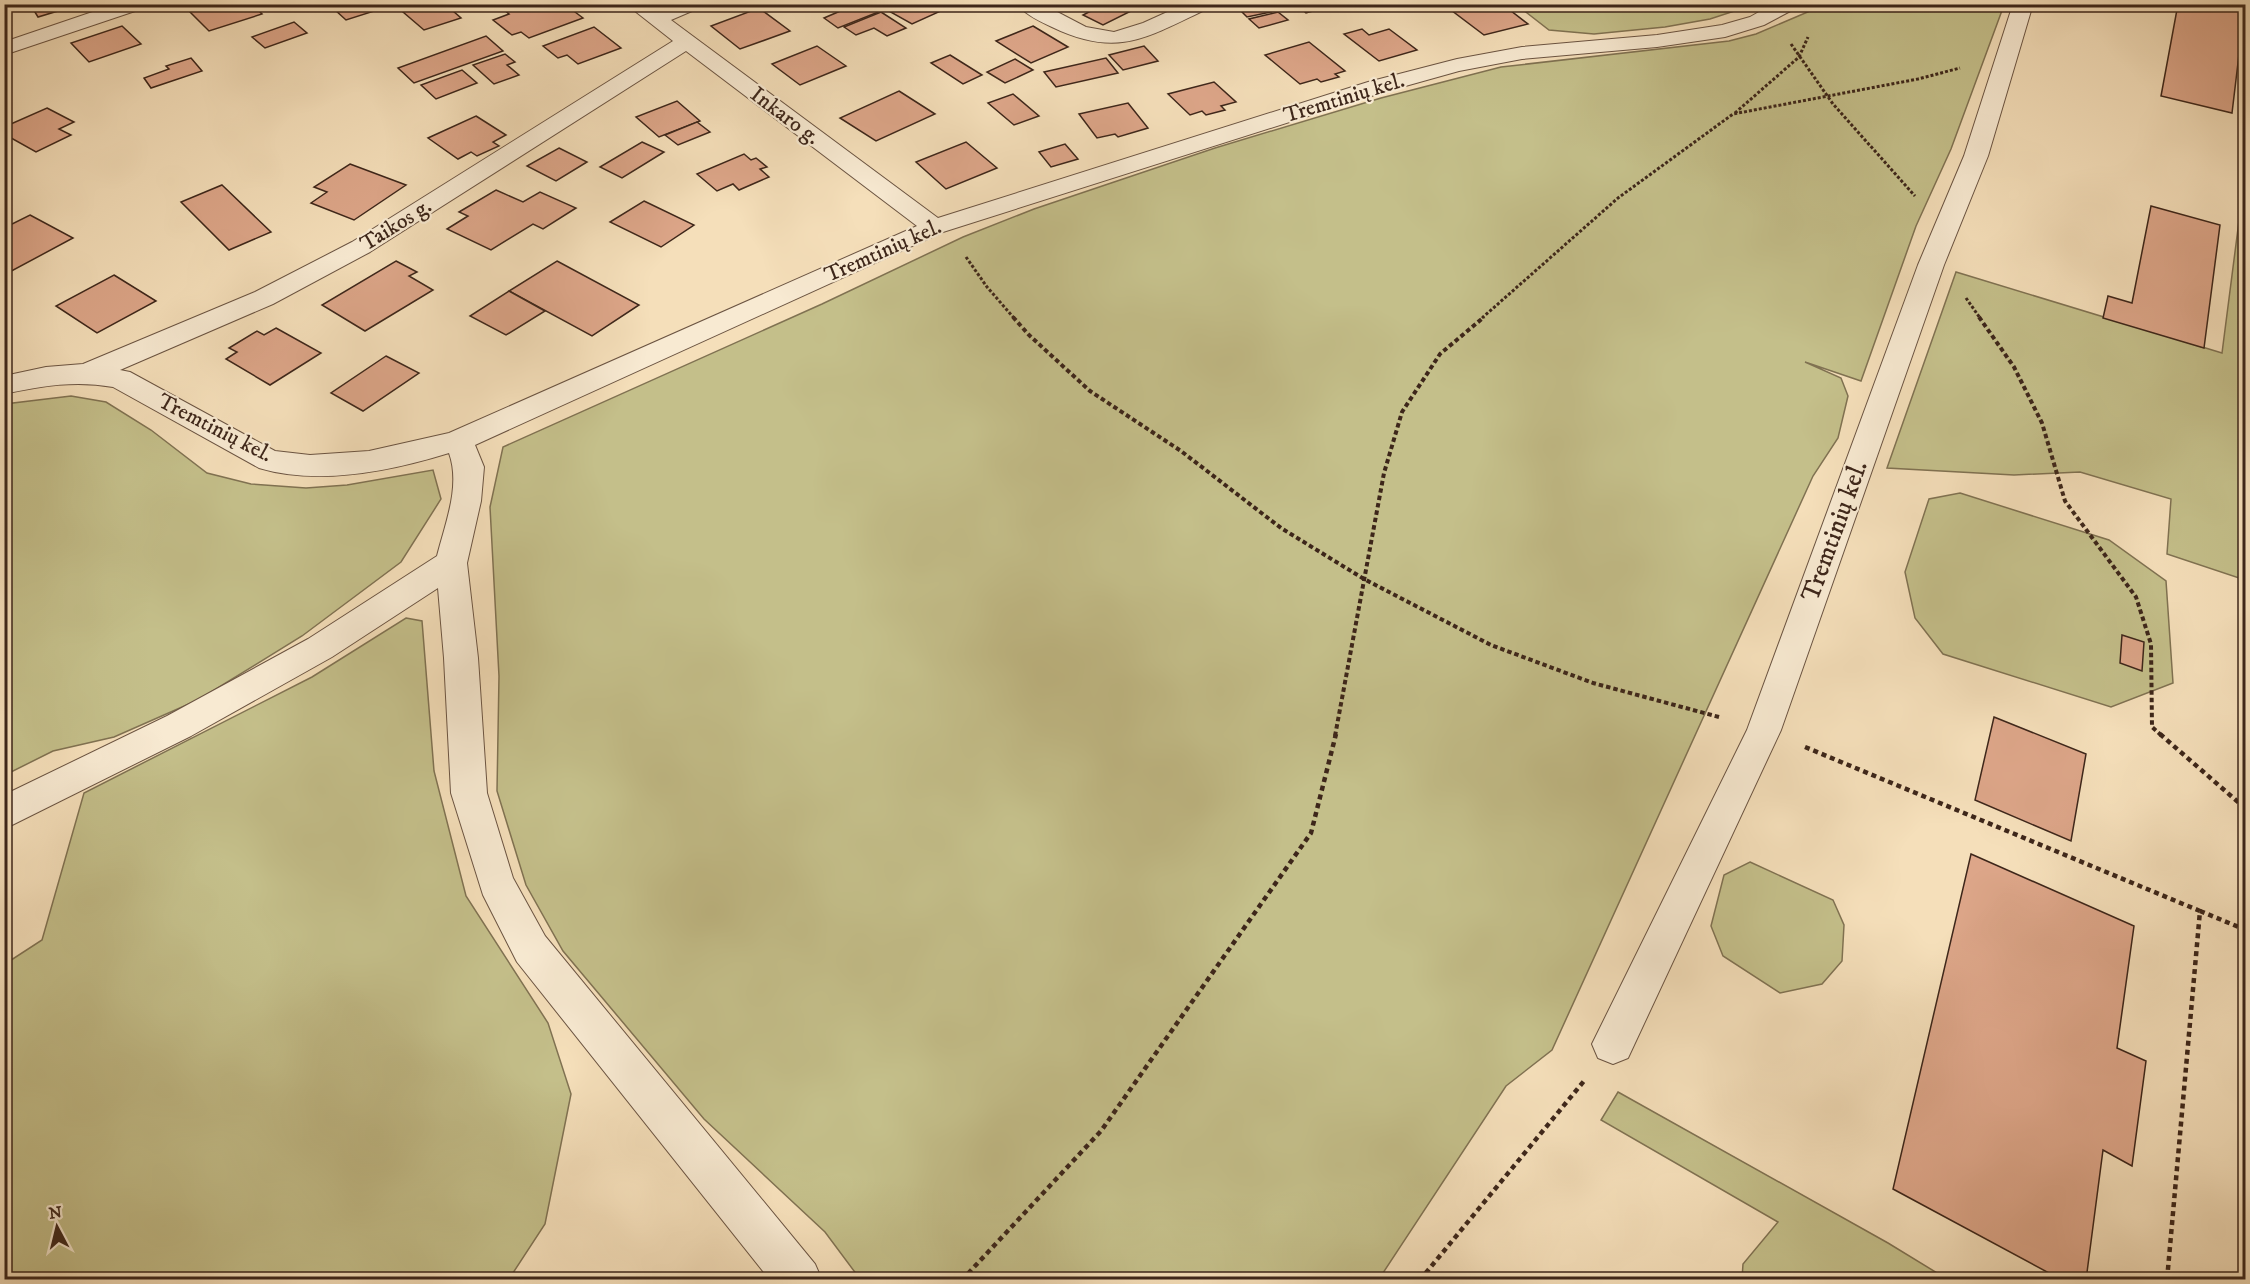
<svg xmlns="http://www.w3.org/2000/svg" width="2250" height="1284" font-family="'IM FELL DW Pica',serif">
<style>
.green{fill:#c4bf8a;stroke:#807252;stroke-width:1.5}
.building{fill:#dda689;stroke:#3d261a;stroke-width:1.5}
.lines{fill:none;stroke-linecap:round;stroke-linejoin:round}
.street-casing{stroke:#6b5442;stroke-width:2}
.path-far2{stroke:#3d261a;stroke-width:3;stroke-dasharray:3 2;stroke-linecap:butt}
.path-far1{stroke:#3d261a;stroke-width:4;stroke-dasharray:4.5 3;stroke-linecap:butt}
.path{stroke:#3d261a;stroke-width:4.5;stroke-dasharray:5 4;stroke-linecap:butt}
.street{fill:#f8ead2;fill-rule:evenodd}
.labels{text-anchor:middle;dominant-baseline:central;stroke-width:4.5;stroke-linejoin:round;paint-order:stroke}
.far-street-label{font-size:22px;fill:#3d261a;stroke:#f8ead2}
.street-label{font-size:26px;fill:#3d261a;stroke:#f8ead2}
</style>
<rect width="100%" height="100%" fill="#f5dfba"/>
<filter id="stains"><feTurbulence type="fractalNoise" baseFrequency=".00333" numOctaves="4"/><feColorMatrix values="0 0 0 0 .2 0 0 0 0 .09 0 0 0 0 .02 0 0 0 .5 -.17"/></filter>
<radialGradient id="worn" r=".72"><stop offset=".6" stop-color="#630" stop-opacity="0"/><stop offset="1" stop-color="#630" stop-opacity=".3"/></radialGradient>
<g class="green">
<polygon points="1551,4 1748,4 1750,6 1710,19 1665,27 1594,34 1549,30 1518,6"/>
<polygon points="1824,5 2004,5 1951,149 1916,226 1861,381 1805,362 1841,378 1848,396 1838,438 1813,476 1552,1050 1506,1086 1379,1279 860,1279 825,1232 704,1119 563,951 526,885 497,791 499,676 490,507 503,447 822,304 963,237 1034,209 1215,148 1381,98 1501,67 1729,41 1756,34"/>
<polygon points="2245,119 2245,580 2167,554 2171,499 2080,472 2014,475 1887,468 1956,272 2222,353 2240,213"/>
<polygon points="71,396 106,402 151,430 207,473 251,484 306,488 347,485 433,470 441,499 401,562 302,636 198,700 114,737 53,751 5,775 5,404"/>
<polygon points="1960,493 2109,540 2166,581 2173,683 2111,707 1943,654 1915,618 1905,572 1929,499"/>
<polygon points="406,618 422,621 434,771 466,896 548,1023 571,1094 545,1224 509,1279 5,1279 5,964 42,940 84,793 312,677"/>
<polygon points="1750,862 1833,900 1844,925 1842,961 1822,984 1780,993 1723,956 1711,926 1724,875"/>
<polygon points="1618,1092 1888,1243 1947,1279 1742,1279 1743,1264 1778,1222 1601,1120"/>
</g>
<g class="building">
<polygon points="30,4 81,4 38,17"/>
<polygon points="190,4 252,4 262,14 209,31 184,6"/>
<polygon points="348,4 388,4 390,6 346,20 334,9"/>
<polygon points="424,4 445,4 461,18 424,30 403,12"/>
<polygon points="516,4 581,4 571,9 583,18 529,38 521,32 512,35 493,20 509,14 503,9"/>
<polygon points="838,4 870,4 881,11 838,28 824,18 845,9"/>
<polygon points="933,4 943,10 912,24 878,5"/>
<polygon points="1078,4 1145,4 1103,25 1083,15 1091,11"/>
<polygon points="1262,4 1271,12 1247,17 1239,9"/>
<polygon points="1296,4 1338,4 1306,13"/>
<polygon points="1457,4 1502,4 1528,24 1484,35 1447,7"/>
<polygon points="2178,4 2245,4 2232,113 2161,96"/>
<polygon points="759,8 790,31 740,49 711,26"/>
<polygon points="881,12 906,28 887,36 874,28 856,35 844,27"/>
<polygon points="1278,12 1288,20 1259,28 1249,19"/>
<polygon points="294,22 307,33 265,48 252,37"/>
<polygon points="122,26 141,44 89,62 71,43"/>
<polygon points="1033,26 1068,47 1031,63 996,41"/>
<polygon points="594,27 621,48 578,64 567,55 558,58 543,46"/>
<polygon points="1362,29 1369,35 1389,29 1417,50 1379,61 1344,34"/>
<polygon points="486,36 503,51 414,83 398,68"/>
<polygon points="1309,42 1345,71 1335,74 1339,77 1321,82 1317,79 1300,84 1265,55"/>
<polygon points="817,46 846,66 800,85 772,64"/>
<polygon points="1144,46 1158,61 1123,70 1109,55"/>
<polygon points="505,54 515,62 507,65 519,75 494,84 473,65"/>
<polygon points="950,55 982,75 963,84 931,63"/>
<polygon points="191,58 202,71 151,88 144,78 169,69 166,66"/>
<polygon points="1106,58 1118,73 1056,87 1044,72"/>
<polygon points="1015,59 1033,70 1005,83 987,72"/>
<polygon points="462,70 477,83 436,99 421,85"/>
<polygon points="1214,82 1236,102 1221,106 1225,110 1206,115 1202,111 1190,115 1168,94"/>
<polygon points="899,91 935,114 876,141 840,118"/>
<polygon points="1013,94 1039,116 1014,125 988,103"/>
<polygon points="677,101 700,121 659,137 636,117"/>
<polygon points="1128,103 1148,128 1118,137 1115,134 1097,138 1079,114"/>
<polygon points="47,108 74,122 59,129 71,135 36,152 4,134 4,127"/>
<polygon points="476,116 506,135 493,142 499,146 477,156 471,152 458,159 428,138"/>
<polygon points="697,122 710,132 678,145 665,135"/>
<polygon points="642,142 664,152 622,178 600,167"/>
<polygon points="966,142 997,168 946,189 916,162"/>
<polygon points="1065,144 1078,159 1051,167 1039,152"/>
<polygon points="559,148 587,162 556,181 527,166"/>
<polygon points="744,154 751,160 756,158 767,167 760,169 769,177 739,190 733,184 717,191 697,174"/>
<polygon points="350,164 406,185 354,220 311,203 327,192 314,187"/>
<polygon points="222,185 271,232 229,250 181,202"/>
<polygon points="496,190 523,202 540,192 576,208 543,229 533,224 491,250 447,229 468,216 459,212"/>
<polygon points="644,201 694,225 661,247 610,222"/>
<polygon points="2151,206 2220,225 2204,348 2103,318 2108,296 2132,303"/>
<polygon points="30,215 73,238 4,275 4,228"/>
<polygon points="396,261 417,272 409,276 433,290 365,331 322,305"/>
<polygon points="557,261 639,305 592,336 509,291"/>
<polygon points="114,275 156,301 97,333 56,306"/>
<polygon points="509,291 545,311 506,335 470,316"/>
<polygon points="276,328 321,353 270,385 226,359 237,352 229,348 257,331 264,335"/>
<polygon points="386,356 419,373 363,411 331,393"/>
<polygon points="2122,635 2144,642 2142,671 2120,663"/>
<polygon points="1994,717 2086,754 2071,841 1975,800"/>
<polygon points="1971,854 2134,926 2117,1048 2146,1061 2132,1166 2103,1150 2086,1280 2062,1280 1893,1189"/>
</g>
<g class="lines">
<g class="street-casing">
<g id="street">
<polygon points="116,4 147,4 144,8 4,55 4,42"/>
<path d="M 626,4 L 650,4 L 658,11 L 673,4 L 702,4 L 699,8 L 671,20 L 938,218 L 1368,82 L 1457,59 L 1522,47 L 1657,35 L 1722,25 L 1750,17 L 1773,4 L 1799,4 L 1796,8 L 1764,25 L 1725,37 L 1657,47 L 1522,59 L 1459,71 L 1384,92 L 943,232 L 475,445 L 484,467 L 481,501 L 467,563 L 478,658 L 487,793 L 513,878 L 545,936 L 815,1264 L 822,1280 L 770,1280 L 517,962 L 483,895 L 451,793 L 444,658 L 438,588 L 332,657 L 191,736 L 4,829 L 4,795 L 167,716 L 308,639 L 437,556 C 445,524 461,486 449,453 C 391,471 319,486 259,468 L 113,387 C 75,380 41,386 4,394 L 4,376 L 46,367 L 83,364 L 255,292 L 352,242 L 673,41 ZM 686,51 L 917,226 L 449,433 L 369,451 L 310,455 L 275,451 L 130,372 L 120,370 L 273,304 L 370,252 Z"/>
<path d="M 1017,4 L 1042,4 L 1086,27 L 1114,32 L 1143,23 L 1185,4 L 1212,4 L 1209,8 C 1147,37 1119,59 1052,27 C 1041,22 1024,14 1017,4 Z"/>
<polygon points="2013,4 2033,4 1988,156 1944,265 1781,730 1628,1058 1613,1064 1598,1058 1592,1044 1747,730 1918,265 1964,156"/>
</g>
</g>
<g class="path-far2">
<polyline points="1791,44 1833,104 1915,196"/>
<polyline points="1735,113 1799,57 1808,37"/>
<polyline points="966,257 987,287 1014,318"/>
<polyline points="1966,298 1980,318"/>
<polyline points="1482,318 1618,198 1733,114 1918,79 1960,68"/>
</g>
<g class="path-far1">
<polyline points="1013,317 1029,335 1090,391 1181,451 1281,528 1364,579 1491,645 1593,683 1719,717"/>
<polyline points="1979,317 2014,367 2042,423 2065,501 2136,597 2151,644 2152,727 2162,736"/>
<polyline points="1335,736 1384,473 1402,412 1440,354 1484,317"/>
</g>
<g class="path">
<polyline points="2160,734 2246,809"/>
<polyline points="1805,747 2200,911 2167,1280"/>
<polyline points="2200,911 2246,930"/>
<polyline points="962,1280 1101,1131 1311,833 1336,734"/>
<polyline points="1420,1280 1584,1081"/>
</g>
<use href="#street" class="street"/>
</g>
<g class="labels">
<g class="far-street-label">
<text transform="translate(1344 98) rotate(-17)">Tremtinių kel.</text>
<text transform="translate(785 116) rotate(37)">Inkaro g.</text>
<text transform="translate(396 225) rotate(-32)">Taikos g.</text>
<text transform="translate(883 251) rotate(-24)">Tremtinių kel.</text>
<text transform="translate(215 428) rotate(27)">Tremtinių kel.</text>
</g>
<g class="street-label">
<text transform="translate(1835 531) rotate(-70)">Tremtinių kel.</text>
</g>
</g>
<rect width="2250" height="1284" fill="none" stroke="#f5dfba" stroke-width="24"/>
<rect x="6" y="6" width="2238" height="1272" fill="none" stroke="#3d261a" stroke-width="3"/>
<rect x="12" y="12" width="2226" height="1260" fill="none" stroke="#3d261a" stroke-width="1.5"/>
<g transform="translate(57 1227) rotate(353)" stroke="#f8ead2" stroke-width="4.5" paint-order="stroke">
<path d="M0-4.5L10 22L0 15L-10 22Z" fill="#3d261a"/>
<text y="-9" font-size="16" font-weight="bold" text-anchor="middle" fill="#3d261a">N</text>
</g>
<rect width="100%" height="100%" filter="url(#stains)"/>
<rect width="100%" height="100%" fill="url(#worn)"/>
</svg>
